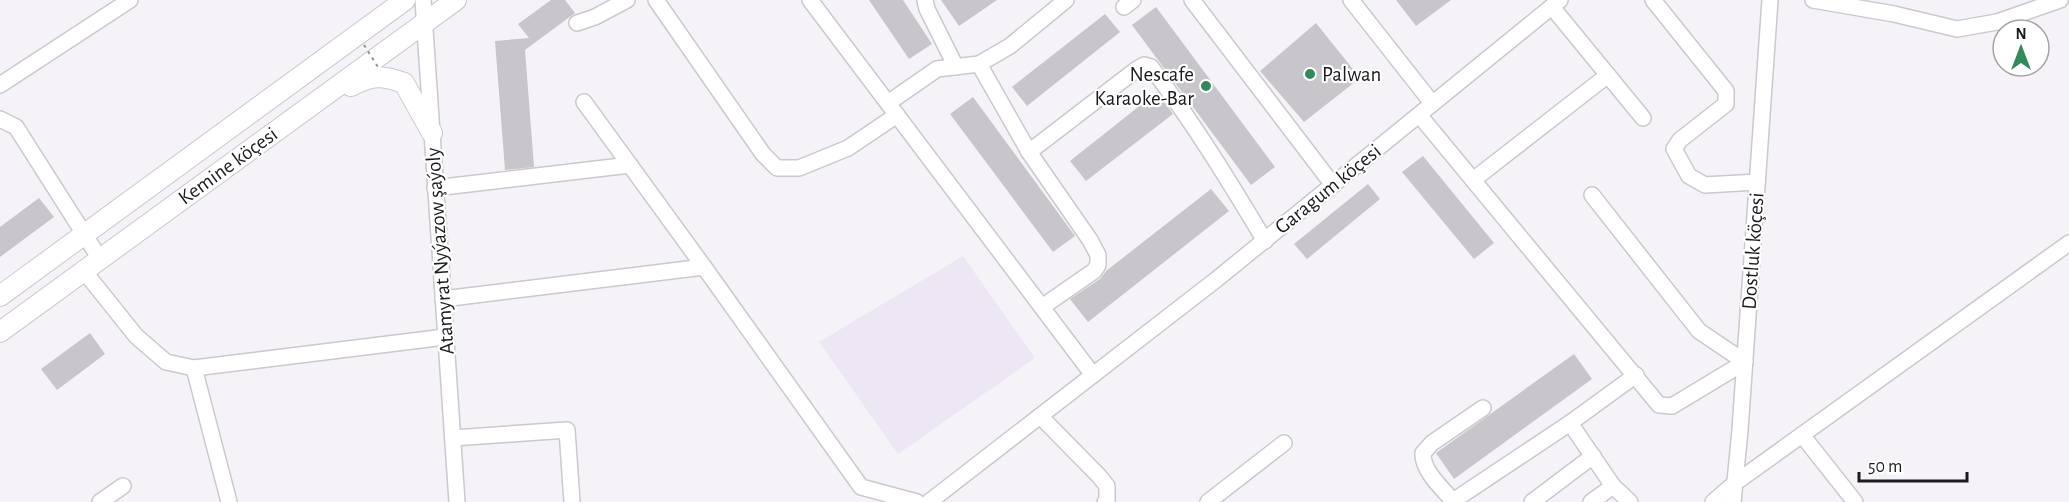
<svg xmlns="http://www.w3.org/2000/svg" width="2069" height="502" font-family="'Alegreya Sans',sans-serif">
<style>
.built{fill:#ede7f5}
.building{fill:#c8c5cb}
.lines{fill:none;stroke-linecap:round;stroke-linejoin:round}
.minor-casing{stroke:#cbc8ce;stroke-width:18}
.major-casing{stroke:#cbc8ce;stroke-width:22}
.minor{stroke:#fff;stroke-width:15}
.major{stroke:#fff;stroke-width:20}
.path-bridge{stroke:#959297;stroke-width:2;stroke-dasharray:3 4.5;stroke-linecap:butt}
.poi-dot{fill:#34885b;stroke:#fff;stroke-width:2}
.labels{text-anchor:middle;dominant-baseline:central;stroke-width:4.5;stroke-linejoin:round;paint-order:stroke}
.poi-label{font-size:21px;fill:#1c1b1e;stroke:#fff;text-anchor:end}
.street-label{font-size:21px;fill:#1c1b1e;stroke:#fff}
</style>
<rect width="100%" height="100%" fill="#f5f2f8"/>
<polygon class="built" points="963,256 1035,358 898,454 819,342"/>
<g class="building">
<polygon points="551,0 565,0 575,13 525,50 534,167 505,170 495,41 529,38 518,24"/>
<polygon points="869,0 903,0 932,44 909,59"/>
<polygon points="941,0 997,0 959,26"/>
<polygon points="1396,0 1451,0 1416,26"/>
<polygon points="1156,7 1275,167 1251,185 1132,25"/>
<polygon points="1105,14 1120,32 1027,106 1012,87"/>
<polygon points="1316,23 1360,78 1304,122 1260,71"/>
<polygon points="1157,92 1173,114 1086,181 1070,161"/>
<polygon points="973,97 1075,236 1053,252 950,114"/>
<polygon points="1423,156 1494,243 1474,259 1402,172"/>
<polygon points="1368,184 1380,199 1307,259 1294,244"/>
<polygon points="1211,189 1229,211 1088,322 1070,299 1100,279 1106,271"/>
<polygon points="39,198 54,217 0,257 0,227"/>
<polygon points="90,333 105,354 57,390 41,369"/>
<polygon points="1574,354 1592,379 1454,479 1436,453"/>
</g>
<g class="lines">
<g class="minor-casing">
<g id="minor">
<polyline points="423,0 457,502"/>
<polyline points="656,0 763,154 777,168 799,168 848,148 897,115"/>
<polyline points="810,0 1093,375"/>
<polyline points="925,0 927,9 956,67"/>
<polyline points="1192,0 1333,185"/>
<polyline points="1351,0 1432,103"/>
<polyline points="1653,0 1726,91 1726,104 1680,140 1674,149 1689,176 1705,185 1757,182"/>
<polyline points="1813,0 1894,14 1957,29 1997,22 2060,0"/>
<polyline points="1124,7 1133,0"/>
<polyline points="1552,7 1643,118"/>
<polyline points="577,23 595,17 627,0"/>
<polyline points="979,64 1029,152 1090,240 1098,255 1098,265 1094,271 1042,307"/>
<polyline points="0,85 130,0"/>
<polyline points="584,102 704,267"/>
<polyline points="888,103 937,69 979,64 1010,46 1066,0"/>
<polyline points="1420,116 1659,405 1672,406 1745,362 1699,331 1592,195"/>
<polyline points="0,119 16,127 100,259"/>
<path d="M 1029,152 L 1137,69 L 1144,65 L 1151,67 C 1193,122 1229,181 1265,241"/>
<polyline points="1473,180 1608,75"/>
<polyline points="435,188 630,165"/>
<polyline points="84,271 136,336 166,362 194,368 445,337"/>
<polyline points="443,299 704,267 861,487 917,502"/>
<polyline points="194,368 229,502"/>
<polyline points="1040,416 1099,476 1107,486 1107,501 1105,502"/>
<polyline points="1570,423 1613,486"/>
<polyline points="1802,435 1855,502"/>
<polyline points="453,438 567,430 572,502"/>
<polyline points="1453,501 1570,423 1636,375"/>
<polyline points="100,502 123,486"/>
<polyline points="929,502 1217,279 1560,0"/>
<polyline points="1208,502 1284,443"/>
<path d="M 1454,502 C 1443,489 1422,471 1423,453 L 1432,443 L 1483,408"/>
<polyline points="1532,502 1593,456"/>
<polyline points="1591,502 1613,486 1630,502"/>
<polyline points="1713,502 1735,483 2069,243"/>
<polyline points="1733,502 1740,430 1770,0"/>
</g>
</g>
<g class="major-casing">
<g id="major">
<path d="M 351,86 C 373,75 381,75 404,83 L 432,133"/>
<polyline points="0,296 405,0"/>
<polyline points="0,332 456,0"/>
</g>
</g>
<use href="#minor" class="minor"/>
<use href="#major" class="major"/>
<polyline class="path-bridge" points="364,45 378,67"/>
</g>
<g class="poi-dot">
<circle cx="1310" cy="74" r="6"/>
<circle cx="1206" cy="86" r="6"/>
</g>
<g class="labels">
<g class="poi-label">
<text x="1194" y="74">Nescafe<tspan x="1194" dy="24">Karaoke-Bar</tspan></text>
<text x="1322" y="74" text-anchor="start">Palwan</text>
</g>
<g class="street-label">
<text transform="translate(228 166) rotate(-36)">Kemine köçesi</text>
<text transform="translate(1328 189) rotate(-39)">Garagum köçesi</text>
<text transform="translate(440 251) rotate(-94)">Atamyrat Nyýazow şaýoly</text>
<text transform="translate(1753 251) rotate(-86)">Dostluk köçesi</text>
</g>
</g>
<g transform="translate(2021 48)"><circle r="28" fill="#ffffff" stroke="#a4a4a5" stroke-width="1.5"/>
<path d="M0-4.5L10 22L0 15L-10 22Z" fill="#34885b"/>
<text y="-9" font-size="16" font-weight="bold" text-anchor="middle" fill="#1c1b1e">N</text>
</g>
<path d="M1859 472v9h108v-9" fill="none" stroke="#1c1b1e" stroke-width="3"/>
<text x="1868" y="472" font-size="18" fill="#1c1b1e" stroke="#ffffff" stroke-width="4.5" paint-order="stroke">50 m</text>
</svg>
